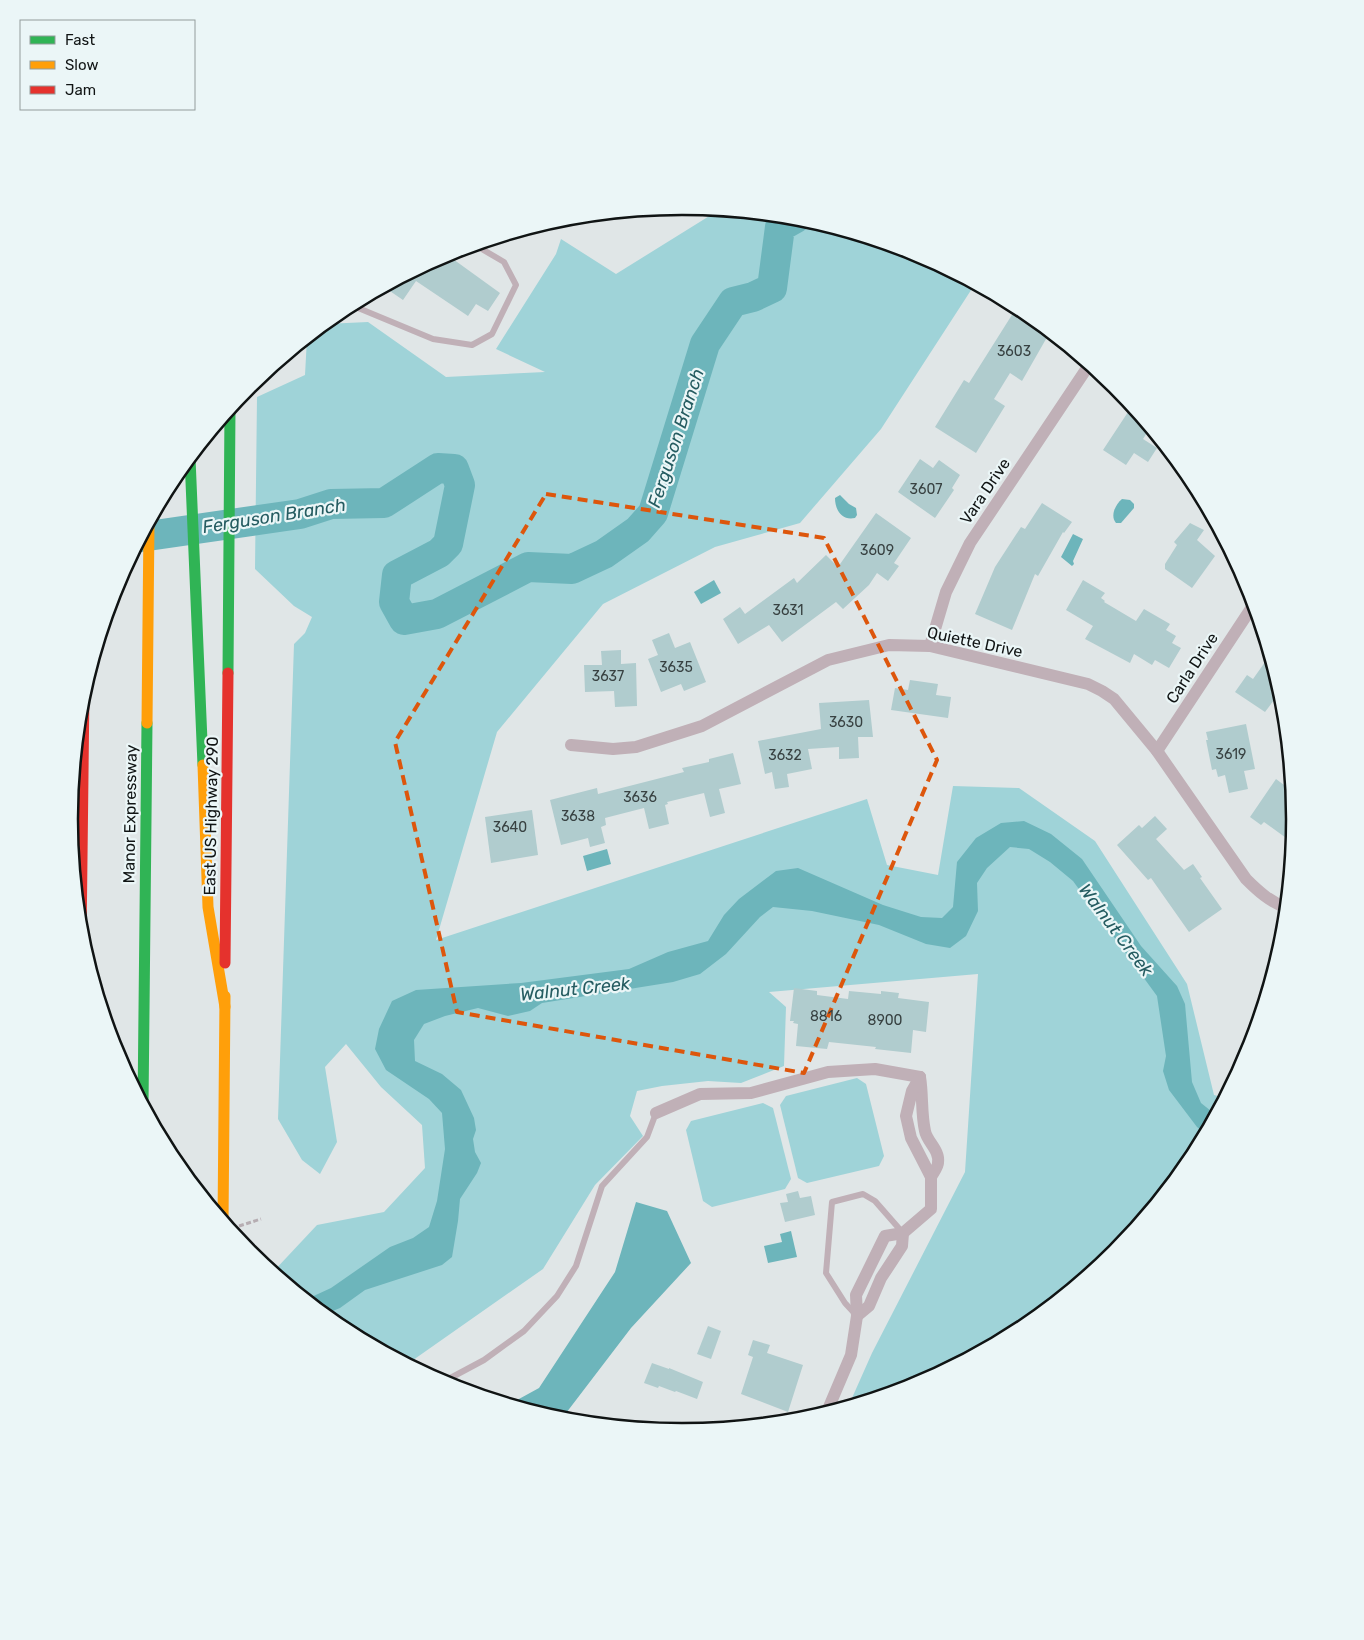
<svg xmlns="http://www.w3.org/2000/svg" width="1364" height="1640" font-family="Rubik,sans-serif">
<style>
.green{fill:#9fd3d8}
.water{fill:#6db5bb}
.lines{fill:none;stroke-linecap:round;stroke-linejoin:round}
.river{stroke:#6db5bb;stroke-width:30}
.building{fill:#b0ccce}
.path{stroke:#b6adb2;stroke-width:3;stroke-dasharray:5 2.5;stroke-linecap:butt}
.lane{stroke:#c0b0b7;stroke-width:6}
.street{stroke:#c0b0b7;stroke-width:12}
.fast{stroke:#30b455;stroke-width:11}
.slow{stroke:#ff9f0a;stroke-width:11}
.jam{stroke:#e5322d;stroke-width:11}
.marked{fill:none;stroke:#dd560c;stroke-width:4;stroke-dasharray:10 6;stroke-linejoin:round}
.labels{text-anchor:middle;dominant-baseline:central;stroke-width:4.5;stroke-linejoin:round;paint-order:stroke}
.number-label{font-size:14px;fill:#384242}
.street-label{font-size:16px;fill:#101414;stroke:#ebf6f7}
.water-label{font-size:18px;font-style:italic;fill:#255c61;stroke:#ebf6f7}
.rim{fill:none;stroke:#101414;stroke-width:2.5}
</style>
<rect width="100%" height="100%" fill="#e0e6e7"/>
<g class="green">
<polygon points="719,210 802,219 917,254 975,284 881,429 800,523 715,547 603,604 497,732 436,940 867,799 887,865 938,875 953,786 1019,788 1095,841 1187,984 1214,1095 1225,1098 1192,1161 1115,1254 1022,1330 916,1387 848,1407 872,1353 965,1172 978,974 769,992 786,1007 784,1066 741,1083 708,1081 662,1086 637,1091 630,1116 643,1136 595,1185 543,1269 406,1365 341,1330 272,1273 317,1225 384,1212 425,1168 422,1125 381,1087 346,1044 325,1067 337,1142 320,1174 302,1160 278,1119 294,644 305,633 312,617 294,606 255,569 257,397 305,375 307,338 325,324 368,322 446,377 545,372 496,349 556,254 561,239 616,274"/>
<polygon points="857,1078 866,1084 884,1156 879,1166 807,1183 798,1178 780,1105 786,1096"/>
<polygon points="763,1103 773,1108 791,1179 785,1189 712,1207 703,1201 686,1130 691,1121"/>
</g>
<g class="water">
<path d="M 840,495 L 849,504 L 856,508 L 857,515 L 855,518 C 842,521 835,510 835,498 Z"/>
<path d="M 1122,499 L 1130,500 L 1134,504 L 1134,508 L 1121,523 L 1116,523 C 1110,516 1115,505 1122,499 Z"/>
<polygon points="1073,534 1083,539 1073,561 1074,564 1072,566 1061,557"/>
<polygon points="714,580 721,593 701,604 694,592"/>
<polygon points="1024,821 1051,834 1082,859 1141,946 1177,986 1185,1004 1192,1082 1201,1103 1216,1115 1206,1134 1197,1127 1169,1090 1163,1071 1166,1056 1157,996 1073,881 1050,862 1029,849 1010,847 987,868 977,883 978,911 966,936 950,948 926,944 879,925 812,911 773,907 760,917 726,954 700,974 673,982 542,1003 530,1011 508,1016 478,1008 445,1016 424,1024 414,1040 415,1061 442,1074 461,1090 474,1118 476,1130 473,1139 475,1152 481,1163 477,1173 460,1199 458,1221 452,1257 442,1265 365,1290 340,1308 323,1315 305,1300 331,1288 390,1247 413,1238 429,1227 437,1201 445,1149 442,1113 429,1099 386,1070 375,1049 379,1029 392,1001 416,990 521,983 629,969 668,952 708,941 724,915 739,899 776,871 798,868 883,905 921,917 942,918 953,907 957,862 976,838 1001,823"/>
<polygon points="607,849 611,864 587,871 583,856"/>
<polygon points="636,1202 667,1211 691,1263 631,1328 560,1421 508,1405 539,1388 615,1272"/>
<polygon points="791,1231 797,1257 768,1263 764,1246 782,1242 780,1234"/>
</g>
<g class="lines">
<polyline class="river" points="141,537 300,514 331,504 384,503 438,468 454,469 460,485 448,544 439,553 397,575 394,602 404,620 437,614 528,567 572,569 604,554 638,530 653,513 705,344 733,302 753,297 772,288 780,227 796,218"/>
</g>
<g class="building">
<polygon points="446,254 500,293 488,311 476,304 468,316 416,281 403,300 384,287"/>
<polygon points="1015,310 1030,318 1031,317 1050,332 1022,381 1010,373 994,399 1005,406 976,453 935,427 964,380 969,383"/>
<polygon points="1132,406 1150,428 1143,439 1157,448 1148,462 1134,453 1126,465 1103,450"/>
<polygon points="920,459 933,468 939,460 960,475 952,488 954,490 935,518 898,492"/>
<polygon points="1042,503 1072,522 1064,533 1063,532 1038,576 1035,574 1012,630 975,614 995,567 1021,527 1025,529"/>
<polygon points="876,513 911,538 894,563 899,566 888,581 877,573 869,585 843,609 836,602 782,642 769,625 738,644 723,619 740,607 745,614 794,578 797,583 826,555 838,567"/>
<polygon points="1190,523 1204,530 1197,540 1215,556 1192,588 1165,569 1165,564 1177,545 1174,542"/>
<polygon points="1083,580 1105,593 1101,598 1105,601 1104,602 1136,621 1144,609 1170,624 1166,630 1176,636 1172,643 1181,648 1169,668 1155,660 1152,665 1134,654 1130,663 1085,639 1093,626 1066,610"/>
<polygon points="669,633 675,648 690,642 706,682 684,691 681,684 661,692 648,659 658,655 652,640"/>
<polygon points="621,650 621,664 636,663 637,706 615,707 614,691 585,692 584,665 602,665 601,651"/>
<polygon points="1270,655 1284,707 1274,700 1265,712 1235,692 1247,675 1253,679"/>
<polygon points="910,680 938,684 936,695 951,697 948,718 891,710 895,688 908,690"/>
<polygon points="869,700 873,737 858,737 859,758 839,759 839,747 808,749 812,769 787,774 789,787 775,789 772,772 765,774 758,741 821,729 819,703"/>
<polygon points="1246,724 1255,769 1244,771 1248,789 1229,793 1225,775 1218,777 1216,769 1212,770 1206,740 1208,740 1206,732"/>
<polygon points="733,753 741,784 719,789 725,813 710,817 704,793 667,802 668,804 665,805 669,824 649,829 644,808 605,818 606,825 601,827 605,843 590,847 588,838 561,845 550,800 597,788 598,794 684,772 682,768 709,762 709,759"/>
<polygon points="1276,779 1292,791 1285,801 1294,808 1295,820 1293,843 1264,822 1261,825 1250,817"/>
<polygon points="532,810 538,855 491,863 485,817"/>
<polygon points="1155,816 1167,829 1156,839 1184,870 1193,864 1202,877 1200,878 1222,909 1189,932 1151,878 1148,880 1117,845 1139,825 1142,828"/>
<polygon points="794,988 817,991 817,995 848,999 849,991 881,994 881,991 899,993 898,998 929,1002 926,1032 913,1030 911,1053 875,1049 876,1047 829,1042 827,1049 796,1046 798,1024 793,1023 794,1021 790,1021"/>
<polygon points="798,1191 800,1198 811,1196 815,1215 785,1222 780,1203 788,1202 786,1194"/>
<polygon points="708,1326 721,1331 711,1359 697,1354"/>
<polygon points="753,1340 770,1345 767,1353 803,1365 788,1412 741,1394 753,1357 748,1355"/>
<polygon points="652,1363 669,1369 669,1368 703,1382 697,1399 676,1391 675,1392 659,1386 658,1388 644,1383"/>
</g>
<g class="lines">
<polyline class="path" points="239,1226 261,1219"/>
<g class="lane">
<polyline points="351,305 433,339 472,345 492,334 516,285 504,262 475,245"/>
<polyline points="856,1315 845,1303 826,1273 832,1202 863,1194 875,1201 903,1233"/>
<polyline points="441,1383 484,1360 524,1331 557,1296 576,1266 602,1186 647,1137 656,1113"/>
</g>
<g class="street">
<polyline points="930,646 946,592 970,543 1089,365"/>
<path d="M 571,745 L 613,749 L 636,747 L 702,726 L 828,660 L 889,645 L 930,646 L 1088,684 L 1102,691 L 1114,699 L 1157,751 L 1246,879 C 1258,891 1270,902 1287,908"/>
<polyline points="1157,751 1254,604"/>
<path d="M 920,1077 C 923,1095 921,1113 925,1131 C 927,1142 940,1150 938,1163 C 938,1167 933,1173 931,1177"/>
<polyline points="656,1113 700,1094 751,1093 828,1072 875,1069 920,1077"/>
<polyline points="857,1316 869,1306 881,1278 902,1246 903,1233"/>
<polyline points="826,1414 851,1355 857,1316 856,1295 885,1236 903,1233 931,1209 931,1177 911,1138 906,1116 912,1091 920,1077"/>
<polyline points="719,1429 721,1429"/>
</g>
<g class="fast">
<polyline points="190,458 203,765"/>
<polyline points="228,673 230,409"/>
<polyline points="143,1106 147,723"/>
</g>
<g class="slow">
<polyline points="147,723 149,522"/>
<polyline points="203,765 208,907 225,1007"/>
<polyline points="223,1223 225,996"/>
</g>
<g class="jam">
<polyline points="81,942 84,690"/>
<polyline points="225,963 228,673"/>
</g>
</g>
<path class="marked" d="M 546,494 L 824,538 L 937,760 L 804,1073 L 457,1012 L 395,742 Z"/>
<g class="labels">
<g class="number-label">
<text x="1014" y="351">3603</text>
<text x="926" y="489">3607</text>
<text x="877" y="550">3609</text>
<text x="788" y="610">3631</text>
<text x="676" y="667">3635</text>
<text x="608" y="676">3637</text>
<text x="846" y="722">3630</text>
<text x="1231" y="754">3619</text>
<text x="785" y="755">3632</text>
<text x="640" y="797">3636</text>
<text x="578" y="816">3638</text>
<text x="510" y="827">3640</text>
<text x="826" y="1016">8816</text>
<text x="885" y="1020">8900</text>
</g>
<g class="street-label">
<text transform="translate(985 491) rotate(-56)">Vara Drive</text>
<text transform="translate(975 642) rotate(12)">Quiette Drive</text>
<text transform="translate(1192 668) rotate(-57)">Carla Drive</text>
<text transform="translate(130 814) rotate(-89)">Manor Expressway</text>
<text transform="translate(211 816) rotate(-89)">East US Highway 290</text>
</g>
<g class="water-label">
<text transform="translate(676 438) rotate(-72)">Ferguson Branch</text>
<text transform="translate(274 516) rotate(-9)">Ferguson Branch</text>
<text transform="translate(1116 930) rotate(53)">Walnut Creek</text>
<text transform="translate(575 989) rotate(-6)">Walnut Creek</text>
</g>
</g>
<path d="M0 0H1364V1640H0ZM78 819a604 604 0 1 1 1208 0a604 604 0 1 1-1208 0Z" fill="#ebf6f7" fill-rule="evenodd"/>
<path class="rim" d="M78 819a604 604 0 1 1 1208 0a604 604 0 1 1-1208 0Z"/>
<rect x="20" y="20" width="175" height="90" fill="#ebf6f7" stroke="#939c9c"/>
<rect x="30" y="36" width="25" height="8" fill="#30b455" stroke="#939c9c"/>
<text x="65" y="45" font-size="15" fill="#101414">Fast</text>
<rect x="30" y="61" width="25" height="8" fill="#ff9f0a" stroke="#939c9c"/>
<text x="65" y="70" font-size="15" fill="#101414">Slow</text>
<rect x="30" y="86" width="25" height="8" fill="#e5322d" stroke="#939c9c"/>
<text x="65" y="95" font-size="15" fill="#101414">Jam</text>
</svg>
